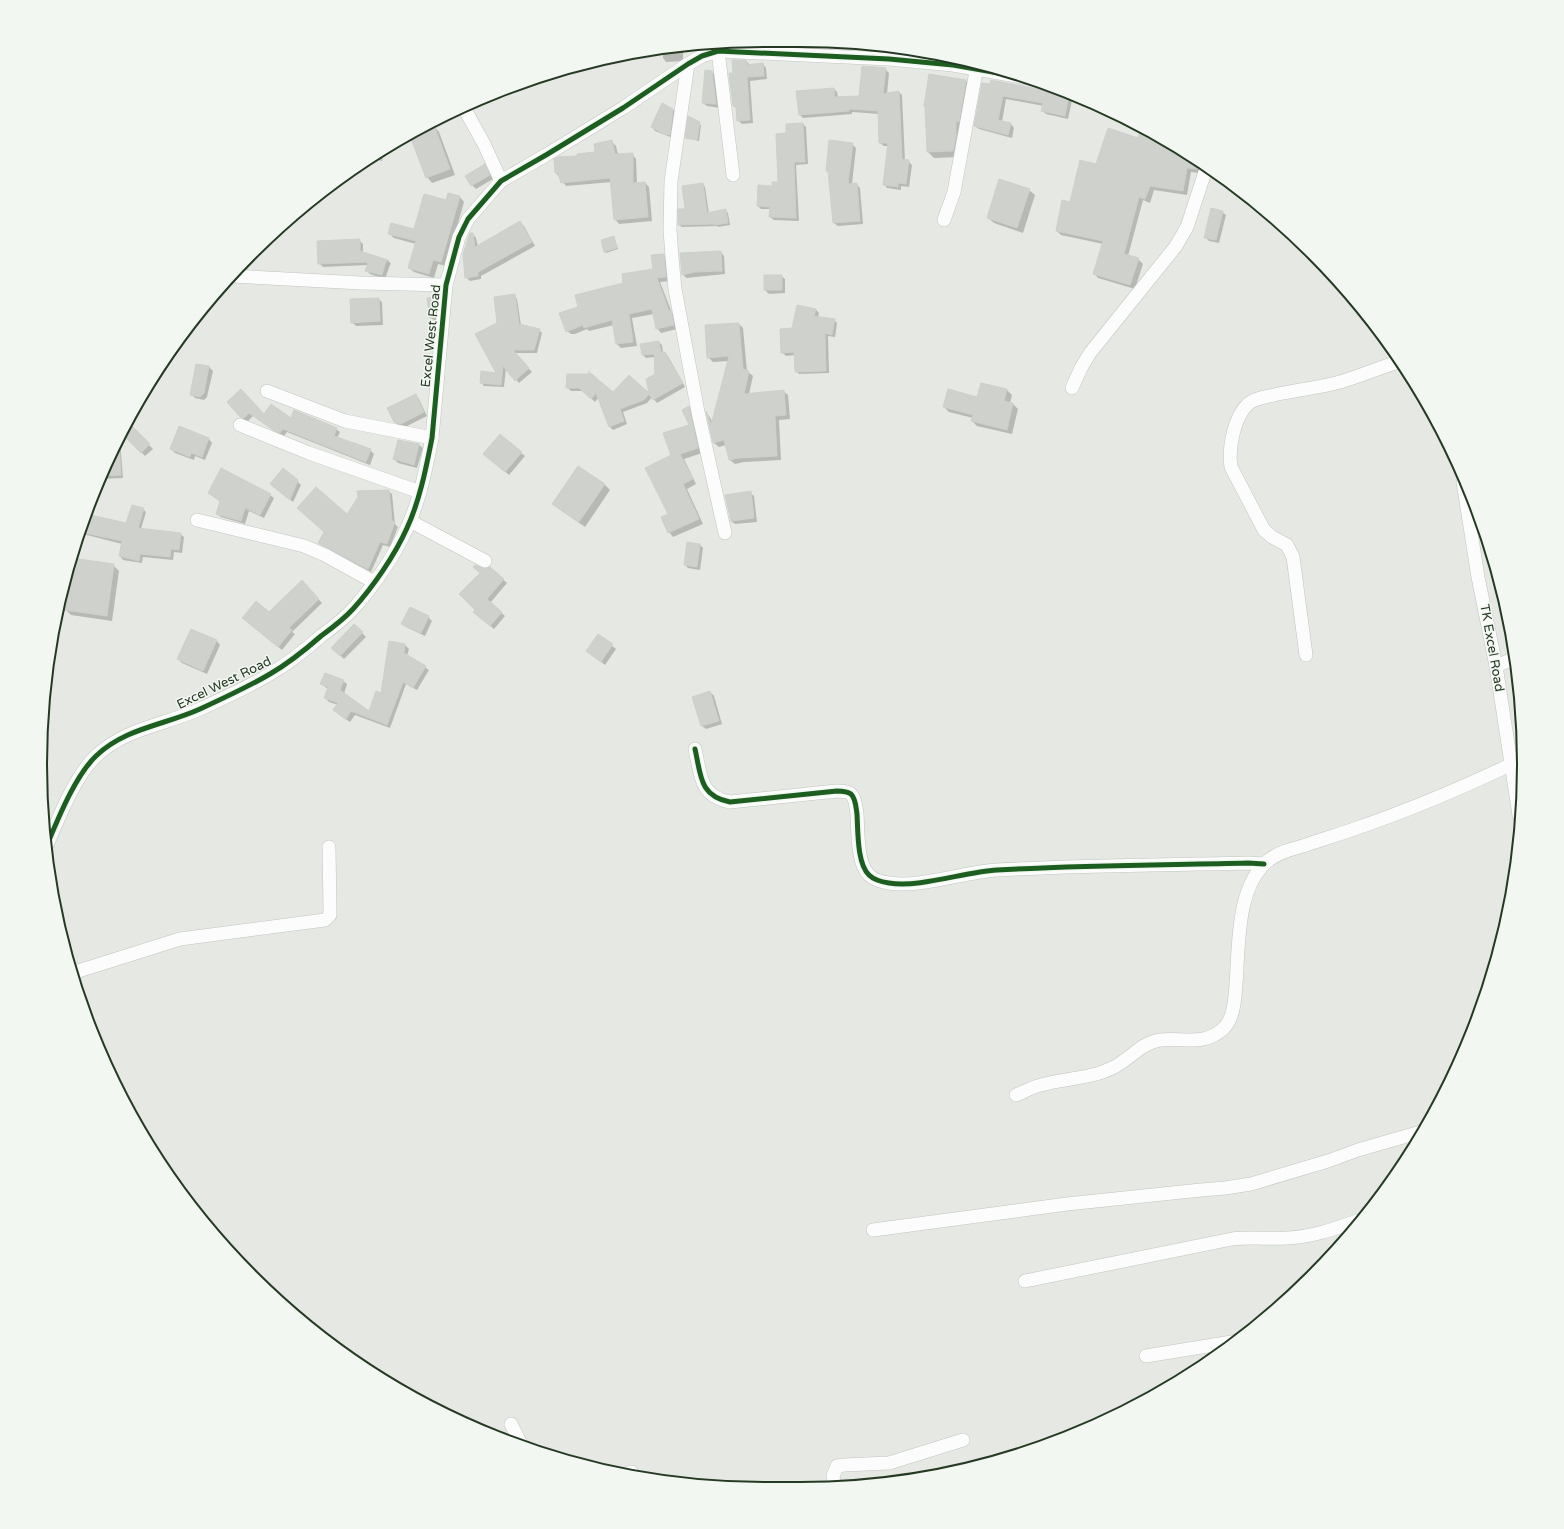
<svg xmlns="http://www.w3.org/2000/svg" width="1564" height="1529" font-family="'Varela Round',sans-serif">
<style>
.shadow{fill:#0003}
.building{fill:#ced1cc;stroke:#cdd1cc}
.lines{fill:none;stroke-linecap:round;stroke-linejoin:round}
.street-casing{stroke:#c2c5c0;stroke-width:14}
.street{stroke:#fbfcfb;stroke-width:13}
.cycleway-casing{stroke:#f3f7f2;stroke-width:8}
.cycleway{stroke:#1b5e20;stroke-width:5}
.labels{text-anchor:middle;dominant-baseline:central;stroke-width:3;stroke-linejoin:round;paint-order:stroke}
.street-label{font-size:13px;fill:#253a23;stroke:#f3f7f2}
.rim{fill:none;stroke:#253a23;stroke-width:2}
</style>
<rect width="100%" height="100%" fill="#e5e8e3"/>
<g class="shadow">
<polygon points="883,46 894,46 911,50 888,53 883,48"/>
<polygon points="683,48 683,61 666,62 663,58 663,50"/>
<polygon points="746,61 750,65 763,64 766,68 767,79 750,81 753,123 742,124 738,120 737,109 734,106"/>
<polygon points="885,69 889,73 887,94 899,92 902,95 905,161 908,161 912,165 909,187 901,186 901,190 887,188 884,184 889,146 884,146 880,143 879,114 852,112 852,114 803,118 800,115 798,92 834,89 837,92 838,98 860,97"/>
<polygon points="712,72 716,75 720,108 707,106 703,103"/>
<polygon points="966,81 972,87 959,157 934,158 928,152"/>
<polygon points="983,84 1068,96 1072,100 1068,119 1046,114 1043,111 1044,106 1006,99 1002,122 1011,124 1014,128 1012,138 979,129 975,126"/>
<polygon points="673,110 677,114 673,138 655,131 652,127"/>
<polygon points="689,118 701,125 699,141 686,138"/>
<polygon points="803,124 806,127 808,164 796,165 799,221 774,220 770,217 771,209 761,209 758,206 773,187 779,183"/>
<polygon points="434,126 439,132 455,175 432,183 427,177 411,136"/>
<polygon points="1142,128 1162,137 1201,166 1200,173 1191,172 1187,195 1154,190 1150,203 1143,200 1128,256 1138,259 1143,264 1135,289 1098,278 1094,273 1103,244 1061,235 1057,231 1070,203 1097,165 1139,139"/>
<polygon points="612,142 616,146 618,155 632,154 636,159 637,184 645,183 649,187 652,221 619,224 615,219 612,182 566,186 556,173 578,157 597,153"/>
<polygon points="852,144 856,148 852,184 856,184 860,188 863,224 838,226 834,223 830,174 827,171"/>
<polygon points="384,150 382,161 371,158"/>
<polygon points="484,166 488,169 493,179 476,189 472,185"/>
<polygon points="703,184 705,187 709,214 725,210 728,213 730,225 718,227 717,226 682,227 679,225 686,210"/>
<polygon points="1029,190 1035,195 1023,233 994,223 988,218"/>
<polygon points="449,194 460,197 464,202 446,266 438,264 434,278 414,272 409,268 416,244 394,238 389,233 415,230 447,201"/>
<polygon points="1222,212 1226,215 1219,243 1209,241 1206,238"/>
<polygon points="520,223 524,226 535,246 481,276 481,279 470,281 466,277 464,254 470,234 473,234 476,238 478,247"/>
<polygon points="614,237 618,249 606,253 605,251"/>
<polygon points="359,240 363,244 363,253 388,260 391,264 390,265 385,279 370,274 366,270 368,265 323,267 319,263"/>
<polygon points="721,252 724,256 725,274 686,278 683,274"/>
<polygon points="663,255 668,259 670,281 660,282 672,313 675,316 677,329 661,333 657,328 654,314 632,318 637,346 621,348 617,344 614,325 589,331 587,329 575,334 571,334 566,330 579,307 654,270"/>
<polygon points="781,276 785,279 785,293 769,294 765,290"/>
<polygon points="514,295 517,299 521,325 539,330 542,333 537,353 515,353 532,372 519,383 506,368 504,387 484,386 481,382 498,374 498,323"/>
<polygon points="437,298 440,302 438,321 435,321 431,318"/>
<polygon points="378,299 382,302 383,325 356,326 352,322"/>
<polygon points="816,310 819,313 818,318 834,320 837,323 835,337 828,336 829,373 799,374 796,371 795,355 786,356 782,352 793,329"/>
<polygon points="739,324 743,328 747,371 753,376 749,394 783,391 788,395 790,419 779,420 781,460 744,462 735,464 730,460 726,445 719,447 714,443 708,414 713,423 729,361 713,362 708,357"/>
<polygon points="659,342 662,345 663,353 668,356 685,387 657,403 652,397 647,403 623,412 627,424 613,430 609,426 599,397 595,402 583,391 571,391 567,387 568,375 613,393 629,376 650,396 656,374 655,357 646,358 643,355"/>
<polygon points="197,365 209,367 213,371 207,397 204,400 195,398 191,394"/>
<polygon points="1007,390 1012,395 1010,403 1013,404 1018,409 1012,434 977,426 972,421 973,418 949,412 944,407"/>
<polygon points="415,395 419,399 427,416 405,427 399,426 395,422"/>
<polygon points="228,402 264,415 336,429 340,432 337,438 370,450 374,454 370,465 287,432 284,436 278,433 253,416 248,421 245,421"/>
<polygon points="689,407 693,412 702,453 684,459 696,484 687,489 703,524 673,537 669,532 672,456 690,425"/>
<polygon points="132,428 153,449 145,456 125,435"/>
<polygon points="180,428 209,439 212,443 205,460 195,456 194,460 175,453 171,449"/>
<polygon points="120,440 123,478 100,479"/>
<polygon points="399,441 419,445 423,448 417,468 398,463 394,459"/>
<polygon points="521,453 525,456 509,475 488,457"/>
<polygon points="297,481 301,485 293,502 275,488"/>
<polygon points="604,484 610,490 585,527 559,509 553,504"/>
<polygon points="387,490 392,494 395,524 398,527 390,547 383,545 371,572 323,546 319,542 325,532 347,515 359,497 358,492"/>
<polygon points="209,493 270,495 274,498 264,518 249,511 245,524 221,517 217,514 221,502"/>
<polygon points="750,493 754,496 757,522 735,524 731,521"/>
<polygon points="143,509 146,512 141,529 180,534 184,537 182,553 174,552 173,560 143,557 142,563 123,560 120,556 122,544 83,534 76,558 72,557 86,515 126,525"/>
<polygon points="700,545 703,548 700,570 688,568 685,565"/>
<polygon points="113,565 119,571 112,621 71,615 65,609"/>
<polygon points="490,568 507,583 490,603 505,616 494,629 478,616 476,610 481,574"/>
<polygon points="302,582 322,603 292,632 295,634 282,650 243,618 269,613"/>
<polygon points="410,608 428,617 432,621 425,636 406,627 402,624"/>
<polygon points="354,625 366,637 344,659 332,648"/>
<polygon points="192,630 217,641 220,645 207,674 182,663 178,659"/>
<polygon points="598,635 616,649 605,665 587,651"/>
<polygon points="405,645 409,649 407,656 429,670 417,690 406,684 390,728 355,715 350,722 338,714 338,705 329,702 325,698 328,689 321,684 343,681 347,684 344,694 369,712 382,694"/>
<polygon points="710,692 714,696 722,724 706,729 702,726"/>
</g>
<g class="building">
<polygon points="732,60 746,60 747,65 763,63 764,76 747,77 750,120 737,121 736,106 733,106 729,73 733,73"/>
<polygon points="862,66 886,68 883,94 899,91 902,159 909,160 906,184 898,183 898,187 883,185 888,143 879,143 878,111 849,109 849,111 799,115 796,91 834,88 835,97 859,96"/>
<polygon points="705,70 712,71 716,104 702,103"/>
<polygon points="929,74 966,80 959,122 956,121 956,136 953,151 927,152 925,107 924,106"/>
<polygon points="991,80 1069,95 1065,116 1041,111 1043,103 1003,96 998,120 1011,123 1008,135 974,126 982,83 990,84"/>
<polygon points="662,103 673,109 670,135 664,134 651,127"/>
<polygon points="688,116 700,122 697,140 685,138"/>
<polygon points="803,123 805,162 794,162 796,218 769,217 770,207 757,206 758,185 772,186 772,182 778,182 776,134 786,133 786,124"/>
<polygon points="434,125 450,169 426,178 410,136"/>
<polygon points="1108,128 1138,138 1141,128 1162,137 1200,164 1197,169 1187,168 1183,191 1150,186 1145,199 1139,197 1124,254 1139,258 1130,285 1093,274 1103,241 1056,231 1062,200 1070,202 1080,160 1096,164"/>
<polygon points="612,140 615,154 633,153 633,183 645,182 648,217 614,220 610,178 561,183 558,173 555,173 554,159 558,157 577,156 577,154 595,152 594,144"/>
<polygon points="829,140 853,143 848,184 857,183 860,221 833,223 828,171 826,171"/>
<polygon points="485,164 490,175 471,186 465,176"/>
<polygon points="999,179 1030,189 1017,228 987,218"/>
<polygon points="703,183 707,213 726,209 728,223 714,225 714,224 678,225 678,209 685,209 682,186"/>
<polygon points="448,193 460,196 441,262 433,260 429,274 408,268 416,241 388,234 391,223 414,229 424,194 446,200"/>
<polygon points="1211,208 1223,211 1216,240 1204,238"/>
<polygon points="520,221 532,242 478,272 478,276 465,278 463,254 470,233 473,233 475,247"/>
<polygon points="614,236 617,248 604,252 601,240"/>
<polygon points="360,239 360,251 388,260 388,261 386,261 382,275 365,271 368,262 318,264 317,241"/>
<polygon points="721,251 722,271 695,272 682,275 680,253"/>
<polygon points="664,254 666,277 657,278 669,311 671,311 674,325 656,329 652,309 629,314 633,342 616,344 612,320 584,328 583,325 566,332 559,313 578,307 575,295 623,283 622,274 653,269 651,255"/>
<rect x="764" y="275" width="18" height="15"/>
<polygon points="515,294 519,324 540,329 534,350 513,350 529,368 515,381 503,366 501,385 480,383 481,371 496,373 475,334 497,323 494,297"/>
<polygon points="437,297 435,317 430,318 427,298"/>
<polygon points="379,298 380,321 351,323 350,299"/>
<polygon points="797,305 816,309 814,316 835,319 832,335 825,333 826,371 795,372 794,352 781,353 780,329 792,328"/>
<polygon points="739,323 743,369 749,371 744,394 784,390 786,415 775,416 777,456 739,458 729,460 724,440 713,443 706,411 711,425 729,356 707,358 705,325"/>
<polygon points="659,341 661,352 665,352 683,383 653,400 649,394 644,400 620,409 624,421 609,427 596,393 591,399 579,388 566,388 567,374 590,374 588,371 613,392 629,375 649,393 646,379 655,374 654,354 642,355 640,344"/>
<polygon points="196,364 209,366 204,393 200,397 190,395"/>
<polygon points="981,383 1007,389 1004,401 1013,403 1007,430 971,421 973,415 943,407 948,389 977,397"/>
<polygon points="241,389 264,414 271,404 291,418 294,410 337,428 334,436 371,449 366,462 283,429 280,433 273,430 249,413 244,418 240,417 227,402"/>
<polygon points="416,394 424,412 401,424 394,422 387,408"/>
<polygon points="689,406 698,448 680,454 693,479 683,484 699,519 668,533 661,517 668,514 645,468 671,455 663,433 689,425 682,410"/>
<polygon points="132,426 150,444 141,453 123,435"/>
<polygon points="179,426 209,438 202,457 191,453 190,457 170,449"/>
<polygon points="500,434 522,452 505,472 483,454"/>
<polygon points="398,440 419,444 414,465 393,459"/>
<polygon points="119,442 121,475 101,476 118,444"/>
<polygon points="578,466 605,484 579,522 552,504"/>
<polygon points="221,468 271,494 260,515 245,508 241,521 216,514 220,501 208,493"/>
<polygon points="283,468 298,480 290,500 270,484"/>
<polygon points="316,487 347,514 358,497 357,491 389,490 392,521 395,522 387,544 380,542 368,569 318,543 324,532 297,508"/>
<polygon points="751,491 754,518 731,521 725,495"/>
<polygon points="132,505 144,508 138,528 181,533 179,550 171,549 170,557 140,554 139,561 119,556 122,541 80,532 86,514 126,523"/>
<polygon points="687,542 700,544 697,567 684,565"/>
<polygon points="71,558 114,564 107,616 64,610"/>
<polygon points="475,565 485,569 490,567 504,579 487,599 502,612 490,626 473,612 475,610 459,594 480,573 473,567"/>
<polygon points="302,580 319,599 289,628 292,630 278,647 242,618 256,601 269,612"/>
<polygon points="410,607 429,616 421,633 401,624"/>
<polygon points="354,624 363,632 340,656 331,648"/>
<polygon points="191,629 217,640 203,671 177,659"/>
<polygon points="598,634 613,644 601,662 586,651"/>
<polygon points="389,641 405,644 404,653 426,666 413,688 403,682 387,725 351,711 346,719 333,710 338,703 324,698 328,687 320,684 325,673 344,680 340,690 369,711 376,691 381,693"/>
<polygon points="710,691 719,721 701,726 692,697"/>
</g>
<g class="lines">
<g class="street-casing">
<g id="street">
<polyline points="718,51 733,175"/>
<polyline points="688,64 671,181 670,230 672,257 675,289 698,412 725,533"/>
<polyline points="464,108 484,144 501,181"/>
<polyline points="944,220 954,192 977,66"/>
<polyline points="233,276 361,283 446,285"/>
<polyline points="1072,388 1081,368 1090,353 1176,246 1187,227 1206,169"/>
<polyline points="267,391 345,421 432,438"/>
<polyline points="240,425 309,453 420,492"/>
<polyline points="1463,482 1478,577 1496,666 1519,815"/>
<polyline points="197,520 304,546 325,555 374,582"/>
<polyline points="410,521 485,561"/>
<path d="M 1306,655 L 1293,557 L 1287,545 L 1272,537 L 1264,530 L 1231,467 C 1228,449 1234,417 1248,404 C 1255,398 1266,397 1274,395 C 1296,390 1318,388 1340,382 C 1360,376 1379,368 1398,362"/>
<polyline points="1496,666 1513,659"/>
<path d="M 695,749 C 701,775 699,796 730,802 L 837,791 C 842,791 847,791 851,794 C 856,799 856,808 857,814 C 858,831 857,864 869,875 C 874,880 882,882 889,883 C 920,888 964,872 997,870 C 1081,865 1164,865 1248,863 L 1264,864"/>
<path d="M 47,845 C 58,819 75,776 96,756 C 125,728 165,725 200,709 C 224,698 248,687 270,674 C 289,663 305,650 321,636 C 332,628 344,619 353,609 C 373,587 395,555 407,528 C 420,500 426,468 432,438 L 446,285 L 459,237 L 468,219 L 501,181 L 546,155 L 623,108 L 688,64 L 702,56 L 718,51 L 889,59 L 953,65 L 1033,79"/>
<polyline points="72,973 180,939 325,920 330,915 330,910 329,847"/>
<path d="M 1016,1095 C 1024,1092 1032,1087 1041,1085 C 1065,1078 1091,1079 1114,1067 C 1130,1059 1141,1043 1160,1040 C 1182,1037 1204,1047 1224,1028 C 1234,1018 1235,998 1236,984 C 1239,947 1236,885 1269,860 C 1279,852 1292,849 1303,846 C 1320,840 1337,835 1354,829 C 1407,811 1459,789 1510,765"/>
<polyline points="873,1230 1067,1204 1201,1190 1225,1188 1251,1184 1328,1161 1358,1150 1424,1131"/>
<path d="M 1025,1281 L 1232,1239 C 1251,1237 1269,1239 1288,1238 C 1313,1237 1337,1228 1360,1220"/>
<polyline points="1146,1356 1238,1341"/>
<polyline points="511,1424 522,1446"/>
<polyline points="628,1473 632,1472"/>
<polyline points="835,1487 833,1476 837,1466 844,1465 889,1463 963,1440"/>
</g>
</g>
<use href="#street" class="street"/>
<g class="cycleway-casing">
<g id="cycleway">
<path d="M 695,749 C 701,775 699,796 730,802 L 837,791 C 842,791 847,791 851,794 C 856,799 856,808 857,814 C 858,831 857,864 869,875 C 874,880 882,882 889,883 C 920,888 964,872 997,870 C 1081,865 1164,865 1248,863 L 1264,864"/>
<path d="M 47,845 C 58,819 75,776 96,756 C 125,728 165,725 200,709 C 224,698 248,687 270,674 C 289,663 305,650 321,636 C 332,628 344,619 353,609 C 373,587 395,555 407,528 C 420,500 426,468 432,438 L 446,285 L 459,237 L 468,219 L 501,181 L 546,155 L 623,108 L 688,64 L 702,56 L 718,51 L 889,59 L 953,65 L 1033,79"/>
</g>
</g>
<use href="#cycleway" class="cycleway"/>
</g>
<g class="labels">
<g class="street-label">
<text transform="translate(431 336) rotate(-84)">Excel West Road</text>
<text transform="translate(1492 648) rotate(80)">TK Excel Road</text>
<text transform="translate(224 683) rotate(-26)">Excel West Road</text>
</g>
</g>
<path d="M0 0H1564V1529H0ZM764 47H800A717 717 0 0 1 1517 764V765A717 717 0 0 1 800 1482H764A717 717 0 0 1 47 765V764A717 717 0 0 1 764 47Z" fill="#f3f7f2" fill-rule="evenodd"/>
<path class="rim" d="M764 47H800A717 717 0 0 1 1517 764V765A717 717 0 0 1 800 1482H764A717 717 0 0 1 47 765V764A717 717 0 0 1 764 47Z"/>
</svg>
